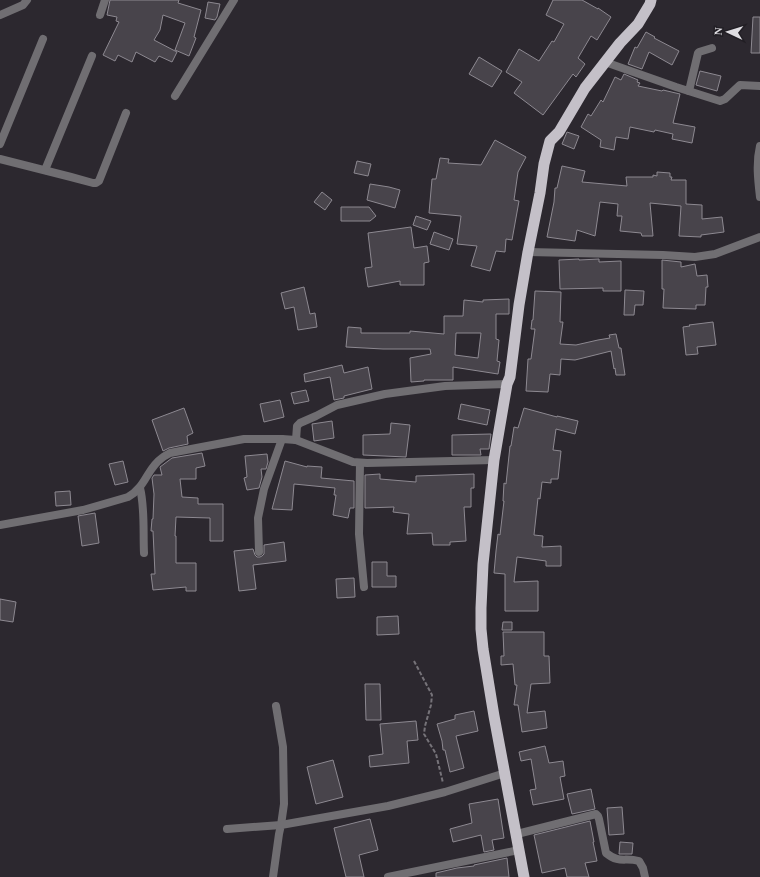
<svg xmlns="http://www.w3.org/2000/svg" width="760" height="877" font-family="Georgia,serif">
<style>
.building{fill:#48444b;stroke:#8d8991;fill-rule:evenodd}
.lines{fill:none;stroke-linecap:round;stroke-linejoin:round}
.path{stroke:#767379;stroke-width:2;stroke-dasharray:4 2;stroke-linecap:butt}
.minor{stroke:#706e72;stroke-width:8}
.trunk{stroke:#c4c0c8;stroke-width:11}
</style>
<rect width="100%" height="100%" fill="#2c282f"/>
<g class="building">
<polygon points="110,0 179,0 178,3 201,10 194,37 196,38 189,56 175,50 185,23 163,15 160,30 154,40 177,52 172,62 159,56 155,62 136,52 132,62 118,55 115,61 103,55 119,22 116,21 117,17 107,15"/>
<polygon points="553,0 582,0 598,9 598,8 611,17 597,40 591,36 578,58 585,64 576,77 573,74 543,115 514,93 522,82 506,72 519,49 539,61 552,41 554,42 564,24 546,15"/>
<polygon points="208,2 220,4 217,17 215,20 205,18"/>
<polygon points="753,17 760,17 760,53 751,53"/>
<polygon points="646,32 655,37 654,38 679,51 672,65 649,52 642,69 628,64 635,47 637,48"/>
<polygon points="479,57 502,71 492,87 469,74"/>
<polygon points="700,71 721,76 717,91 696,85"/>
<polygon points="624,74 638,80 637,82 640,83 638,86 662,91 663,90 680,94 673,123 695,127 692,143 672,139 673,134 655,130 654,132 630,127 628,139 616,137 614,150 600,147 601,140 581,127 588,114 591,116 601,100 603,102 615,77 621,80"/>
<polygon points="567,132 579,136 574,149 562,144"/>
<polygon points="495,140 526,157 518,172 514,200 519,201 512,240 506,239 505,252 496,251 490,271 471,266 477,246 457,244 461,216 429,213 432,179 436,179 440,158 449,159 448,163 481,165"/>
<polygon points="357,161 371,164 368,176 354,173"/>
<polygon points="562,166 585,171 582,182 627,186 626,177 653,177 653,175 657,176 657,172 670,173 670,177 672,177 671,180 686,180 686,204 702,205 702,219 722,217 724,232 701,235 701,237 679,236 681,206 650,203 653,236 642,236 641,233 620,231 622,216 617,216 618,204 600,202 595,236 577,230 575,241 547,237 554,202 555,188 557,188"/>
<polygon points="370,184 389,187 400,190 395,208 367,200"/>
<polygon points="322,192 332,200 325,210 314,202"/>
<polygon points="341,207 369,207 376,216 370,221 341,221"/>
<polygon points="416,216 431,221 427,230 413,225"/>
<polygon points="411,227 414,248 427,246 429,262 424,263 424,285 400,285 400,281 368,287 365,268 372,267 368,233"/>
<polygon points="434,232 453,239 449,250 430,244"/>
<polygon points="579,259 579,260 599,259 599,262 621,261 621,291 603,291 603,288 560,289 559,260"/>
<polygon points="662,260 681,262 681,267 695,264 697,276 707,275 708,287 706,287 705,305 696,305 696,309 663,308 664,289 662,289"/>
<polygon points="304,287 310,314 315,313 317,327 298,330 294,307 285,309 281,293"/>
<polygon points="625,290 644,291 643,305 635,305 634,315 624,315"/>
<polygon points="535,291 561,292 560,322 563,322 560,344 576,345 598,340 610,338 609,335 616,334 619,348 621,348 625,375 616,375 615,368 614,369 611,351 575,360 561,359 560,375 550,374 548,392 526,391 528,359 531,359 535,329 531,329 532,320 533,320"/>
<path d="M 509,299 L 509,314 L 496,314 L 496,339 L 499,340 L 497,361 L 500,362 L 498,374 L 453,367 L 453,380 L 424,380 L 424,381 L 411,382 L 410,358 L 431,354 L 430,349 L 383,349 L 346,347 L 348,327 L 361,328 L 361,333 L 410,333 L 410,331 L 444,334 L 444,316 L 463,316 L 464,300 L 483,302 L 483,300 ZM 456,333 L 481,333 L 478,358 L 455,355 Z"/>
<polygon points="713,322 716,345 697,347 698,354 686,355 683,327 690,326 689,325"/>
<polygon points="342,365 344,373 368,367 372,389 344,396 344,398 334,400 330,377 305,382 304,374"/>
<polygon points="306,390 309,401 294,404 291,393"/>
<polygon points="280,400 284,417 264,422 260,404"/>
<polygon points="461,404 490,410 487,425 458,419"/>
<polygon points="184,408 193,433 187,436 188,444 169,448 163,451 152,420"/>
<polygon points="524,408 557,417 557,416 578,421 575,434 556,429 553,450 561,451 558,479 551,479 551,483 542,482 540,499 538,498 534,535 543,536 542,547 561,546 561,566 546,566 546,561 517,557 514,582 538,581 538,611 505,611 505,574 494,573 496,551 498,534 500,535 504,501 503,501 504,483 506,484 510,446 511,446 514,427 518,428"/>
<polygon points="332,421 334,438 314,441 312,424"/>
<polygon points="391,423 410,425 406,457 363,455 363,435 390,434"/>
<polygon points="491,434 489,449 480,449 481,455 452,455 452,435"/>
<polygon points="202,453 205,466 196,468 196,479 180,479 182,497 198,498 198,504 223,504 223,541 210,541 210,518 176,517 175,536 176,536 176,563 196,563 196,591 186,591 186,587 153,590 151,574 155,574 153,531 151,531 152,519 153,519 154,494 152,478 154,475 162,475 160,467 172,458"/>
<polygon points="267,454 268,462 266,469 261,469 262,477 259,488 247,490 244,478 247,477 245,456"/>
<polygon points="123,461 128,482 115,485 109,464"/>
<polygon points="285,461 307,467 307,466 322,467 321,478 354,481 354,508 350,508 348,518 333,515 336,495 334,495 335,488 294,484 292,510 272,509"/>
<polygon points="380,474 380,479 416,482 416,476 474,474 474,488 471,488 471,507 464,507 466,541 450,542 450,545 433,545 432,533 407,534 409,514 393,512 394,507 365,508 365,475"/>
<polygon points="70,491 71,505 56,506 55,492"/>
<polygon points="95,513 99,543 82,546 78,516"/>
<polygon points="284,542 286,561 253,565 256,589 239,591 234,551 253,549 255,555 257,557 260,557 262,556 264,554 264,545"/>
<polygon points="372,562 387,562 387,576 396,576 396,587 372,587"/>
<polygon points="354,578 355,597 337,598 336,579"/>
<polygon points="0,599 16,602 13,622 0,620"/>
<polygon points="398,616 399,634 377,635 377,617"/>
<polygon points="503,622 512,622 512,630 502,630"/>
<polygon points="503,632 544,632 544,656 549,656 550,683 531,684 527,713 545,711 547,728 522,732 518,705 514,705 517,685 515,685 513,664 501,665 501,656 504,656"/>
<polygon points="365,684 380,684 381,720 366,720"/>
<polygon points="474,711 478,731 456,736 464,768 450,772 445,750 443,750 442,741 437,724 455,719 455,715"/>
<polygon points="416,721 418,740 407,741 409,763 370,767 369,756 383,754 380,724"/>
<polygon points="545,746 549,763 563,761 565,776 560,777 564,799 533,805 530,790 536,789 531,759 521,761 519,752"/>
<polygon points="333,760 343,797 316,804 307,767"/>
<polygon points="591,789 595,809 572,814 567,794"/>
<polygon points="498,799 504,838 492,840 494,850 484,852 481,835 453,842 450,829 472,823 469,804"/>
<polygon points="622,807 624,834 609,835 607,808"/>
<polygon points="370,819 378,850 359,855 364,877 346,877 334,828"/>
<polygon points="590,821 594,842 593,842 597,861 585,863 589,877 567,877 565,868 542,873 534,835"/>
<polygon points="620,842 633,843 632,854 619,854"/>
<polygon points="507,858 509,877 436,877 436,873 457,868 474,866 474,865"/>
</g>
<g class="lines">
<polyline class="path" points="414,661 432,695 431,705 425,726 424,734 436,754 443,783"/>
<g class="minor">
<polyline points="0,15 23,5 27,0"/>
<polyline points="100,15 105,0"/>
<polyline points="605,62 676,87 720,101 725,99 740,85 760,86"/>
<polyline points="689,91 698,53 699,52 712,48"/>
<polyline points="175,96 234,0"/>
<polyline points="0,144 43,39"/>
<path d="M 760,146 C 756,163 758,180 760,197"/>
<polyline points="0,159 71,177 93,183 96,183 99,181 126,113"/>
<polyline points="45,170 92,56"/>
<polyline points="528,252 663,255 695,257 715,254 760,237"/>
<polyline points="296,440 297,426 300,423 316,416 337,405 385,394 445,386 507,384"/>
<polyline points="360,463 359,534 364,587"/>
<path d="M 140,488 C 145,508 143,532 144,553"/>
<path d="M 0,525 L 83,510 L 128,497 C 146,487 147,468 162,458 C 164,456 167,455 170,453 L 244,439 L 282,439 L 296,440 L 353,462 L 367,463 L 494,460"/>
<polyline points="259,552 258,518 264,489 282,439"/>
<polyline points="227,829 281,825 284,804 283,747 276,706"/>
<path d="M 517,834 L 596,814 L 598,816 L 599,819 L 606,853 C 620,864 624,857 639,861 L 643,868 L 645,877"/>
<polyline points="273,877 279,834 281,825 388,806 445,792 505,773"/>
<polyline points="388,877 519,850"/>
</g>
<polyline class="trunk" points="524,877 494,716 483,649 481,629 481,608 483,564 494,460 507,384 510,377 519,305 528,252 540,193 544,164 550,141 559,132 585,88 620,43 638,24 650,4 651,0"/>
</g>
<g transform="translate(728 32) rotate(274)" stroke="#221f25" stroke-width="3" paint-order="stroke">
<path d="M0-3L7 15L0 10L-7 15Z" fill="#dfdde2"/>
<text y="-6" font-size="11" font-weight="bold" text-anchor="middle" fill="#dfdde2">N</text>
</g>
</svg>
